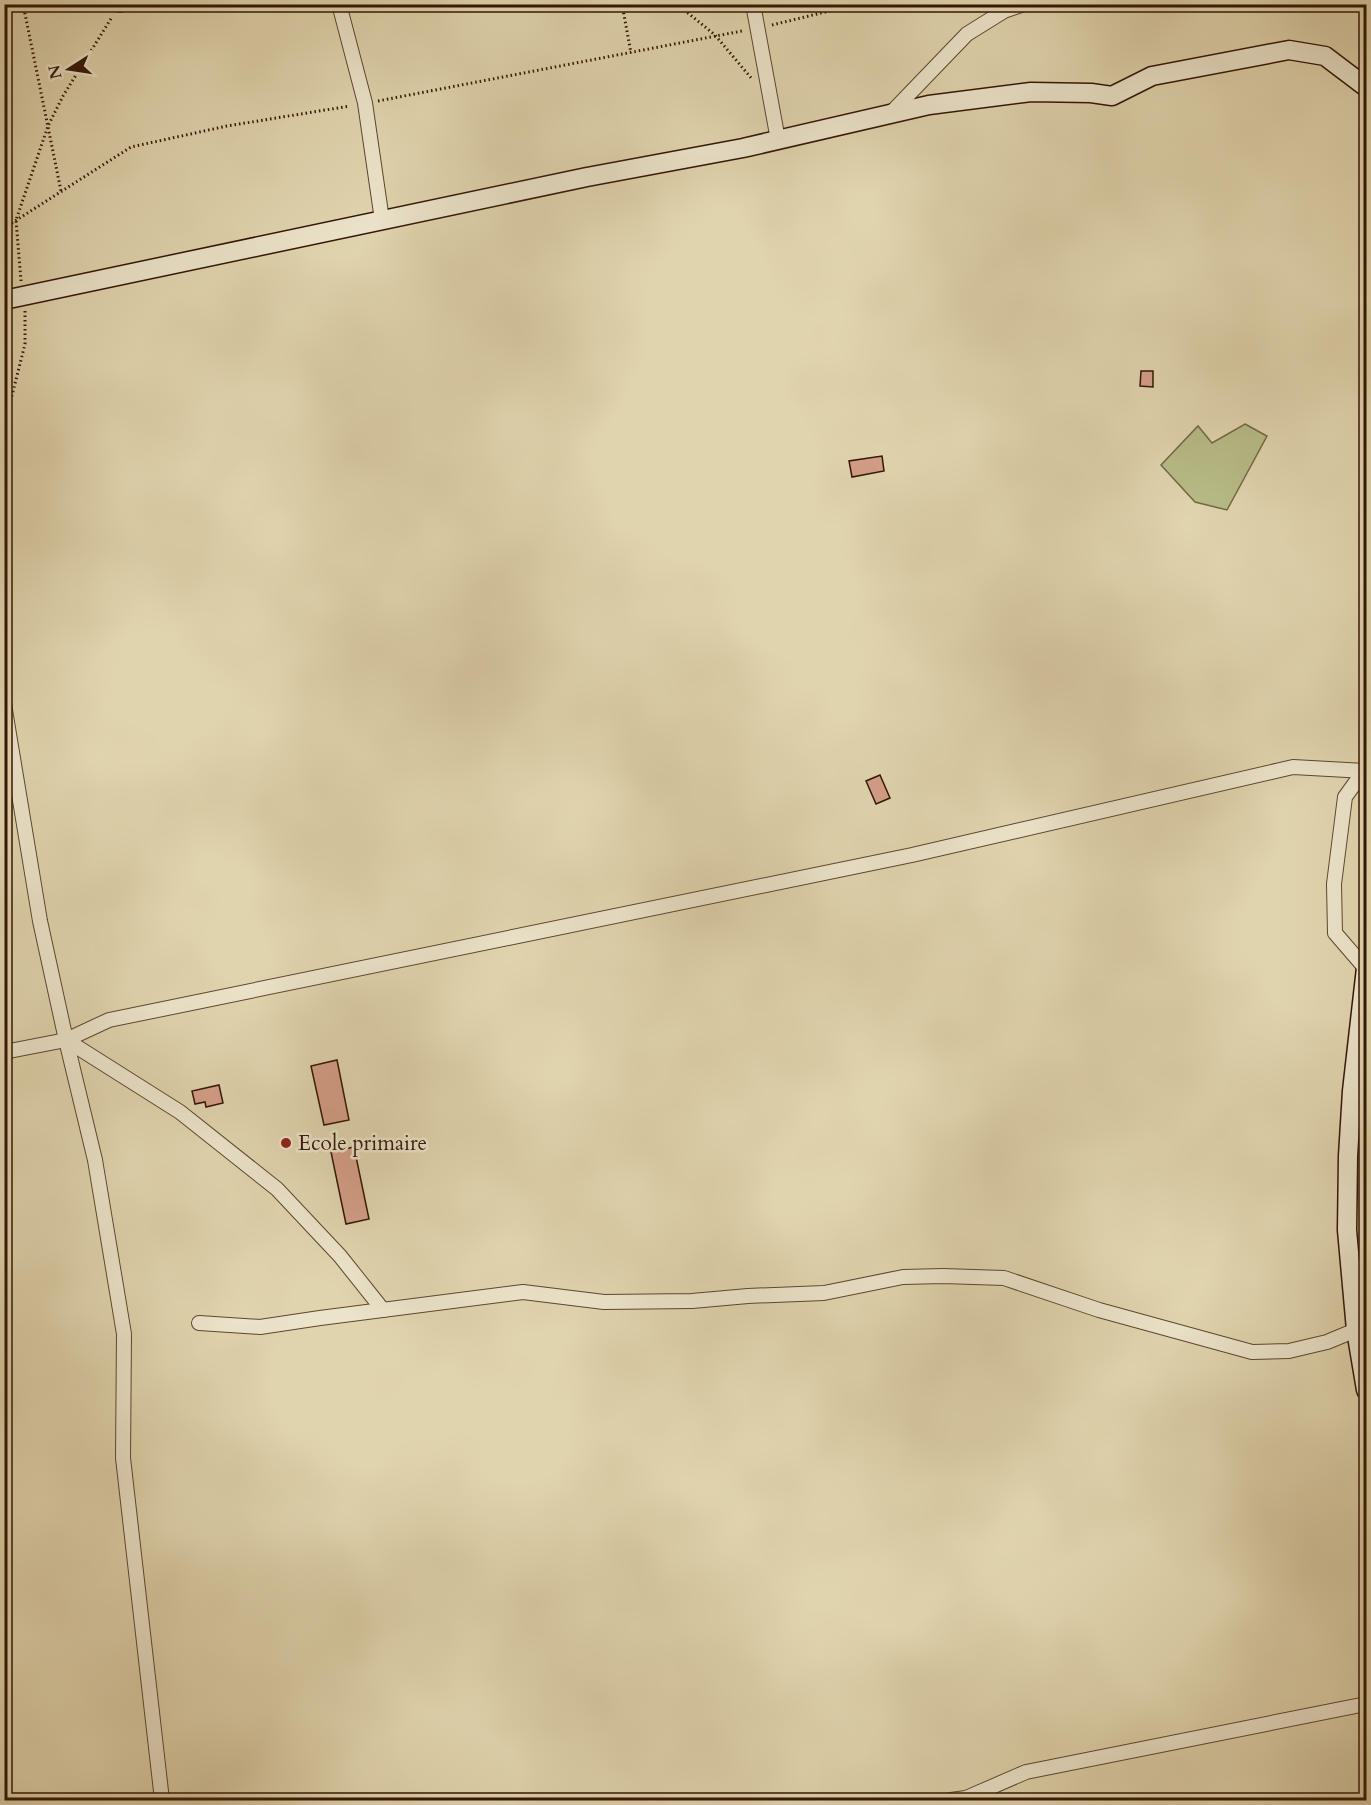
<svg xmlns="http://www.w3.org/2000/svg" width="1371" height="1805" font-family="Cardo,serif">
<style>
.green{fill:#b7bb87;stroke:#756846;stroke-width:1.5}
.building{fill:#d49e88;stroke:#331605;stroke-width:1.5}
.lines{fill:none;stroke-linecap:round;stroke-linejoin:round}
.street-casing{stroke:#5e462f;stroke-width:16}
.secondary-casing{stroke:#331605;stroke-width:21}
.path{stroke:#331605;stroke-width:3;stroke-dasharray:1.5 3;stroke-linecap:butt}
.street{stroke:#ebe3ca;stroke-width:14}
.secondary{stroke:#ebe3ca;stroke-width:18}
.poi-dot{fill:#8f2418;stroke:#ebe3ca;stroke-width:2}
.labels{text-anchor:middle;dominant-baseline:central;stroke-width:5;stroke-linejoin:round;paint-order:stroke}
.poi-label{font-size:21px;fill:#331605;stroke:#ebe3ca;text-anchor:start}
</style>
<rect width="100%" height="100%" fill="#e0d4ae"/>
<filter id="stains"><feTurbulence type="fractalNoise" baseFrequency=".00333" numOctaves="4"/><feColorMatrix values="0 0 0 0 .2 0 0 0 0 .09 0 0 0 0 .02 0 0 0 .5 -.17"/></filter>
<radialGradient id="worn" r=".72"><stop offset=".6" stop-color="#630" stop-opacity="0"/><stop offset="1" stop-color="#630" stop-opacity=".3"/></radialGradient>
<polygon class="green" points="1245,424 1267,436 1227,510 1195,502 1161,465 1198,426 1212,443"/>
<g class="building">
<polygon points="1141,371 1153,371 1153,387 1140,386"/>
<polygon points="882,456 884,471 852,477 849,461"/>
<polygon points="880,775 890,798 876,804 866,781"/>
<polygon points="337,1060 349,1120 324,1125 311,1066"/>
<polygon points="219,1085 223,1103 206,1107 205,1102 195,1104 192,1091"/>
<polygon points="354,1147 369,1219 346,1224 331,1152"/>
</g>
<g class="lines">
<g class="street-casing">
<g id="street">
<polyline points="339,4 365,103 382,220"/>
<polyline points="753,4 778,140"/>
<polyline points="120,5 120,4"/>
<polyline points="889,115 967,34 1004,11 1024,4"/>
<polyline points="4,704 40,921 66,1040 95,1160 124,1334 123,1458 162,1800"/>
<polyline points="1366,969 1335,933 1334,884 1345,797 1366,768"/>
<polyline points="66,1040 180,1112 277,1189 340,1256 383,1310"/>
<polyline points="4,1052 66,1040 109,1020 912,855 1293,767 1365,771"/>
<polyline points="1351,1111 1366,1112"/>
<polyline points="199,1323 260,1327 320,1318 523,1292 604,1302 692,1301 748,1296 824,1293 903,1277 943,1276 1004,1278 1099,1310 1252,1352 1289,1351 1327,1342 1356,1330"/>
<polyline points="951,1800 966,1798 1026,1772 1366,1704"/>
</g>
</g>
<g class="secondary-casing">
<g id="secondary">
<polyline points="4,300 587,177 743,148 929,105 1031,92 1091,93 1112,96 1152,76 1289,50 1325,56 1366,87"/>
<polyline points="1366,968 1352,1091 1348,1156 1347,1230 1356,1330 1366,1390"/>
</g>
</g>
<g class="path">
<polyline points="23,4 61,191"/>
<polyline points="622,4 631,53"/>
<polyline points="677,4 715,35 752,79"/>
<polyline points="772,25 858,4"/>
<polyline points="378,101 742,31"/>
<polyline points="4,228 131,147 227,126 350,106"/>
<polyline points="21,281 16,220 48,126 63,96 112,17"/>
<polyline points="4,427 25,344 25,311"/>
</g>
<use href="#street" class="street"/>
<use href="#secondary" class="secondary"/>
</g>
<circle class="poi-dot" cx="286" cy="1143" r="6"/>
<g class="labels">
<g class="poi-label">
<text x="298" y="1143">Ecole primaire</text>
</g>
</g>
<rect width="1371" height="1805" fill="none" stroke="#e0d4ae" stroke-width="24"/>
<rect x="6" y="6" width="1359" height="1793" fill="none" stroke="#331605" stroke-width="3"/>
<rect x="12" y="12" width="1347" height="1781" fill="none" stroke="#331605" stroke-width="1.5"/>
<g transform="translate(69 69) rotate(258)" stroke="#ebe3ca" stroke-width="4.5" paint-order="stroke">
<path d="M0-4.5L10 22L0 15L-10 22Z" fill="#331605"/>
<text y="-9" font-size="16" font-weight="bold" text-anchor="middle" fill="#331605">N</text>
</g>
<rect width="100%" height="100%" filter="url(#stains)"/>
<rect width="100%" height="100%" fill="url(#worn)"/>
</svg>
